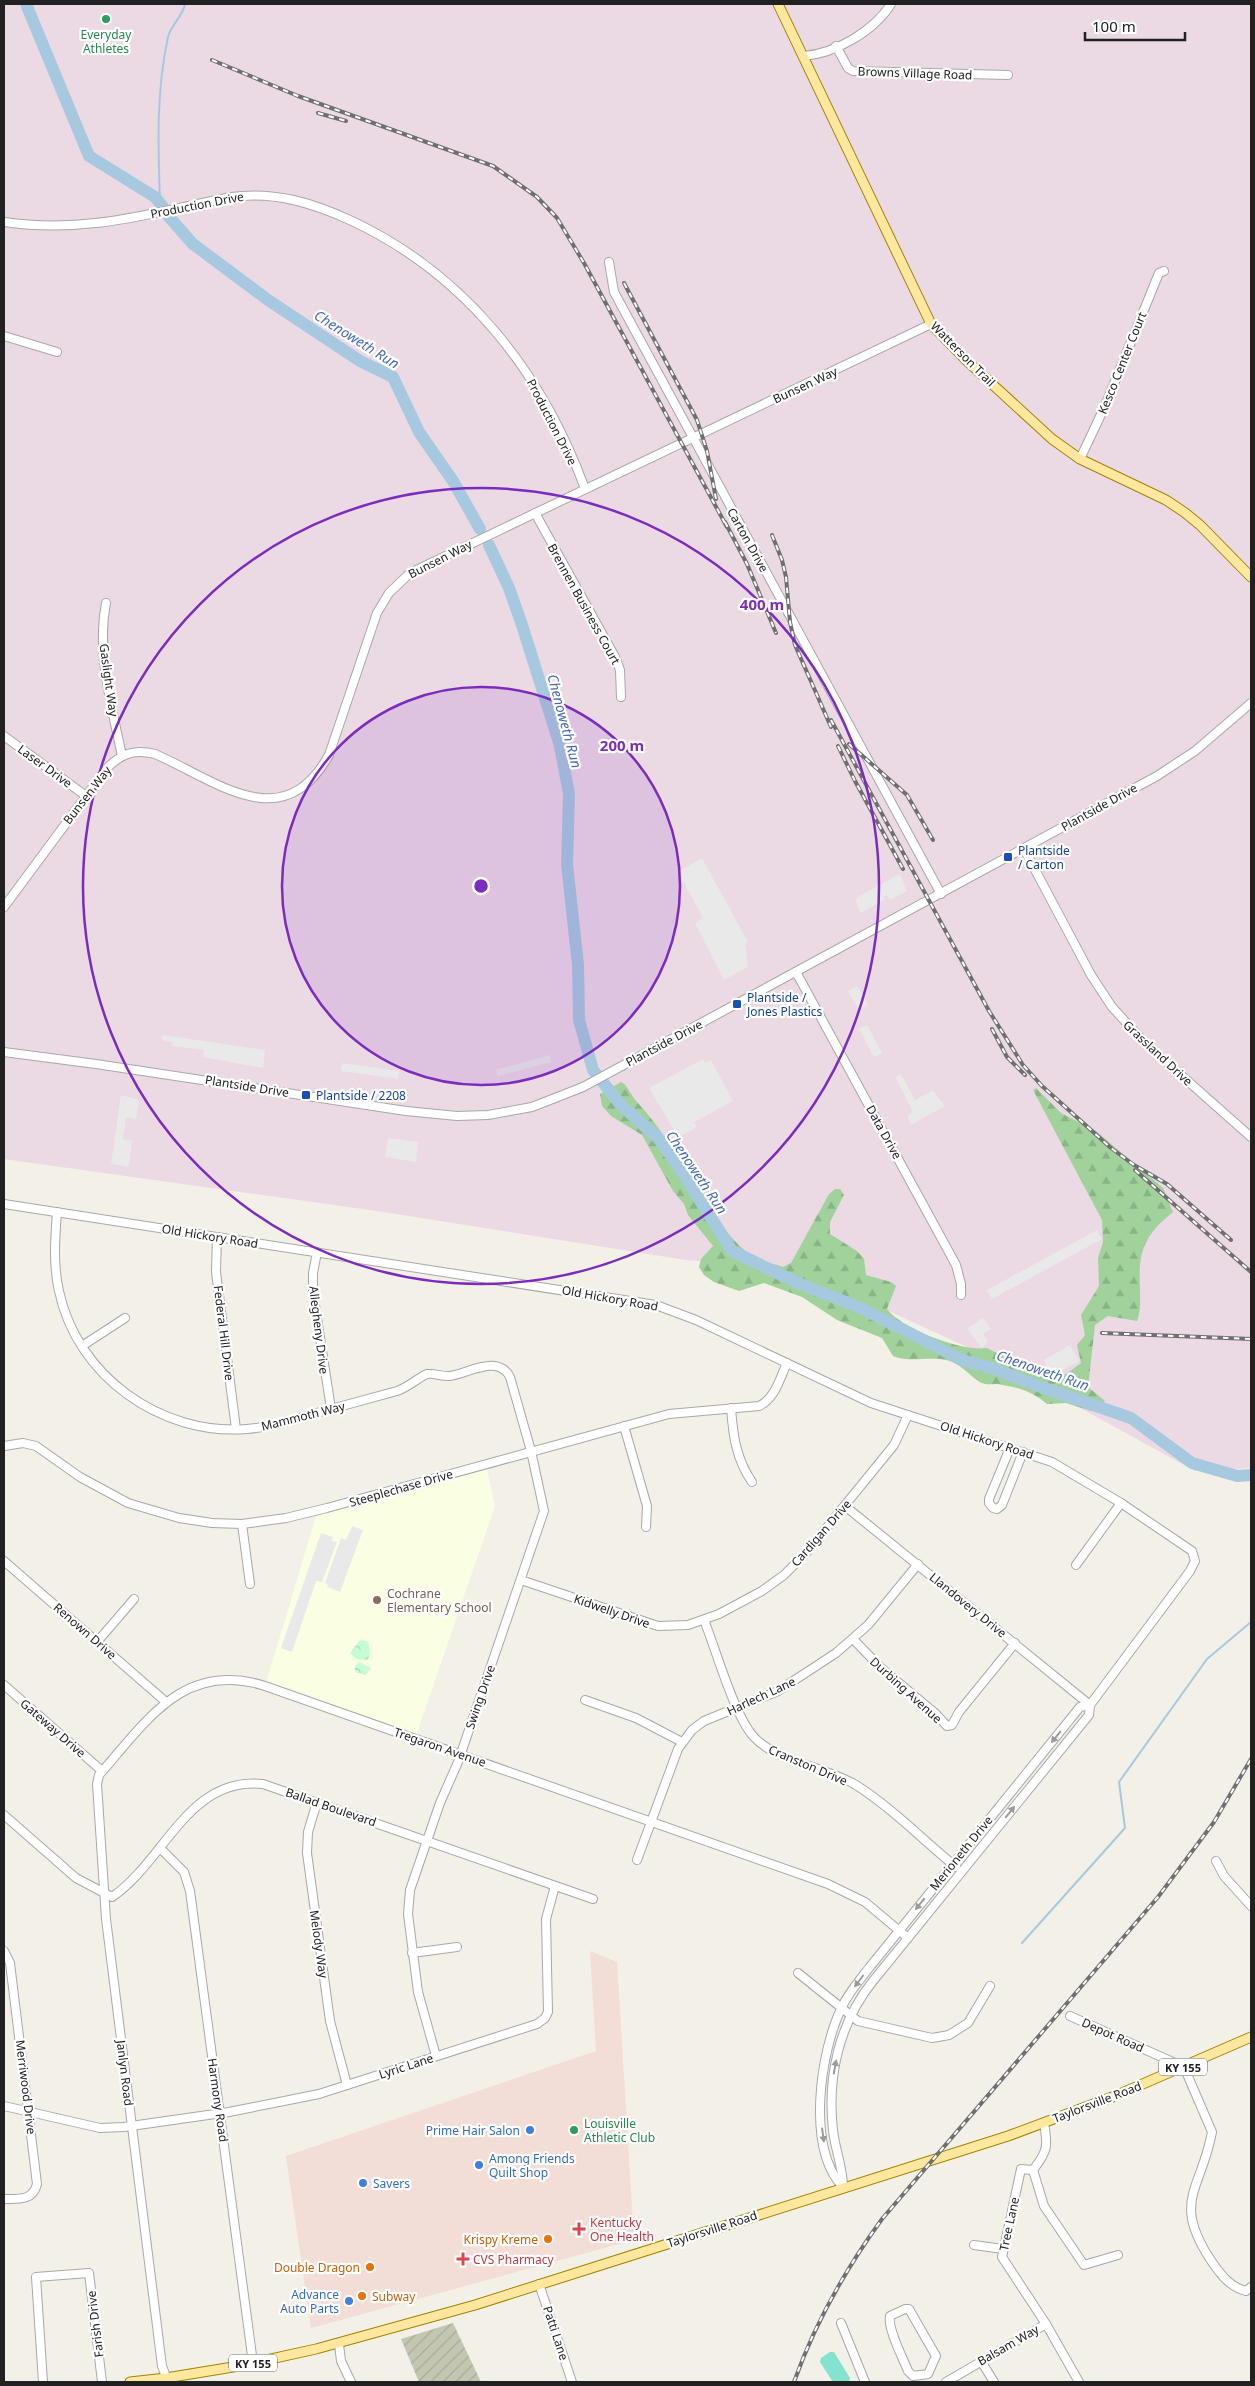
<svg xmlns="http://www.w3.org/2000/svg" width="1255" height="2386" font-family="'Noto Sans',sans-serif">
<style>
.commercial{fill:#f2ddd7}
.industrial{fill:#ebd9e4}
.education{fill:#faffe3}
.construction{fill:url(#construction-furrows)}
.forest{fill:url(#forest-firs)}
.park{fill:url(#park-crowns)}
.pitch{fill:#83e3cf}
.parking{fill:#e9e9e9}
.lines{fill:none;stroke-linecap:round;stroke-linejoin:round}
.stream{stroke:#a7c9e0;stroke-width:2}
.river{stroke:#a7c9e0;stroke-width:12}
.minor-casing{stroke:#a8a8a8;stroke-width:10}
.major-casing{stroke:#9e8600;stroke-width:11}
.minor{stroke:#fff;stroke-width:8}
.major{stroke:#ffe79f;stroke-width:9}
.rail-casing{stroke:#6f6f6f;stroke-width:4}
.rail{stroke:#fff;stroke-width:2;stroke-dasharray:5.5;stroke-linecap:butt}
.oneway{fill:#9b9b9b}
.ring{fill:none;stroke:#7b2cbf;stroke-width:2.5}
.leisure-dot{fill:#2e9e5b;stroke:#fff;stroke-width:2}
.transit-dot{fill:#1a4fb4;stroke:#fff;stroke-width:2}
.education-dot{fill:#8d6e63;stroke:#fff;stroke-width:2}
.shop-dot{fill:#3f7fe0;stroke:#fff;stroke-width:2}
.health-dot{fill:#e0444e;stroke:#fff;stroke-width:2}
.food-dot{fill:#e8710a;stroke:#fff;stroke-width:2}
.labels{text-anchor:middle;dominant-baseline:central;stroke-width:4.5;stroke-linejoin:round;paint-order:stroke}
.shield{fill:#fff;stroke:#646464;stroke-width:1}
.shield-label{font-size:11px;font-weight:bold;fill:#212121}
.leisure-label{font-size:12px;fill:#27864d;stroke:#fff}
.street-label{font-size:12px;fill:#212121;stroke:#fff}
.transit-label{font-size:12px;fill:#164399;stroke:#fff;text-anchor:start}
.education-label{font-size:12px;fill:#785e54;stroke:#fff;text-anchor:start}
.shop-label{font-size:12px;fill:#366cbe;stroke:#fff;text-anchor:end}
.health-label{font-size:12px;fill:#be3a42;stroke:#fff;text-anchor:start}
.food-label{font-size:12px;fill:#c56008;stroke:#fff;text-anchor:end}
.water-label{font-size:14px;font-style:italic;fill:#486bb6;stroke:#fff}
.centre{fill:#7b2cbf;stroke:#fff;stroke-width:2.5}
.ring-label{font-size:15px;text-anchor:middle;font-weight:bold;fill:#7b2cbf;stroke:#fff;stroke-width:4.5;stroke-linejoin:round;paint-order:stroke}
</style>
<defs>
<pattern id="construction-furrows" width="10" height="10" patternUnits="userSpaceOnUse" patternTransform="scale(1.25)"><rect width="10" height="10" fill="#c3c7b2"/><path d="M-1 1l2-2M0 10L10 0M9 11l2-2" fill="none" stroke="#a7ab99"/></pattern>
<pattern id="forest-firs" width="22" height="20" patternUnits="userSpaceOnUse" patternTransform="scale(1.25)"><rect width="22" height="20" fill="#a1d29b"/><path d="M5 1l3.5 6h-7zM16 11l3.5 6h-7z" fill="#8ab485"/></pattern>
<pattern id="park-crowns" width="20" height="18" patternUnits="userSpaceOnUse" patternTransform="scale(1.25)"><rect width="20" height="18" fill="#c4fcd3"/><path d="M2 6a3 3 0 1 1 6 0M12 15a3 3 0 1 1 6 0" fill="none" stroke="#a8d8b5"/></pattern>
</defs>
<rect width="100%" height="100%" fill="#f2f0e7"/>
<polygon class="commercial" points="590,1951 617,1962 634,2240 311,2328 286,2156 596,2051"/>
<polygon class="industrial" points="4,4 1251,4 1251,1468 1195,1471 978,1352 795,1268 686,1260 377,1211 4,1159"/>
<polygon class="education" points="487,1469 495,1506 416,1736 266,1683 316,1516"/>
<polygon class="construction" points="453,2323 481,2382 419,2382 401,2339"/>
<path class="forest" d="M 621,1082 C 628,1085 631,1096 637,1102 C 662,1129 681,1161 701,1193 C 714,1214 728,1238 748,1253 C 758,1261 771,1263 783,1267 L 791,1263 L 829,1194 L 835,1189 L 840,1189 L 844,1195 L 830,1222 L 830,1234 L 857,1251 L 864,1259 L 866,1275 L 891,1282 L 896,1286 L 887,1309 C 902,1329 962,1352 987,1348 L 1048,1379 L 1059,1379 L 1081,1363 L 1077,1345 L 1085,1335 L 1081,1315 L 1099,1286 L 1098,1258 L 1103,1242 L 1102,1220 L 1033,1090 L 1036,1088 L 1061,1113 L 1096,1131 L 1163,1188 L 1173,1212 C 1143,1236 1138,1252 1140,1290 C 1140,1301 1141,1310 1137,1321 L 1108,1316 L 1095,1325 L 1088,1387 L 1105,1401 L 1091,1411 L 1066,1403 L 1047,1404 C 1032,1391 1017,1387 997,1384 C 993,1384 986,1385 982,1383 C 972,1379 963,1364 946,1360 C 927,1356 911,1363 893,1356 L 882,1338 L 837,1320 L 802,1297 L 764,1283 L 739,1291 L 714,1282 L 704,1275 L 699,1267 L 701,1259 L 713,1246 L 688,1215 L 684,1204 L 673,1191 L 642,1135 L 611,1116 L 602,1106 L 600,1094 Z"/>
<g class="park">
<path d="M 360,1640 L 367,1641 C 370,1647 371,1654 368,1660 L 356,1659 L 350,1653 Z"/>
<polygon points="359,1662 371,1668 365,1675 355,1672 355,1666"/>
</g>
<polygon class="pitch" points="830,2352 834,2352 850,2378 849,2382 833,2382 820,2362 821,2358"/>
<g class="parking">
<polygon points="702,858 748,942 745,944 748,967 724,980 695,923 703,918 678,872"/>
<polygon points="900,874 907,891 890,900 887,895 883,897 885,899 861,913 857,906 856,898"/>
<polygon points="857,986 868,1005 859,1010 848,991"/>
<polygon points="867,1025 882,1053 874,1057 859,1029"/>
<polygon points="163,1035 265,1050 263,1068 203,1057 204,1050 172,1046 173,1042 162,1040"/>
<polygon points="550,1055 551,1062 498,1076 496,1070"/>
<polygon points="703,1059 705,1063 711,1060 733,1101 694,1122 697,1127 678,1137 649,1088"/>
<polygon points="342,1063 399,1071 398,1079 341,1071"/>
<polygon points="901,1074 915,1100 933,1090 945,1106 911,1125 907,1116 913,1112 895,1077"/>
<polygon points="121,1095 139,1100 136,1119 126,1117 123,1139 132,1141 129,1167 111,1164"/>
<polygon points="388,1138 418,1142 416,1162 385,1157"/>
<polygon points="1097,1230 1102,1239 992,1299 987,1290"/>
<polygon points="983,1318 991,1329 983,1334 988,1341 982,1348 967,1329"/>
<polygon points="1070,1345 1079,1361 1050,1376 1044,1360"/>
<polygon points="352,1526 363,1530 340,1592 327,1587 328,1584 325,1583 341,1538 346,1540"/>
<polygon points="321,1533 333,1537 332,1541 337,1542 322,1582 316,1581 292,1652 281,1648"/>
</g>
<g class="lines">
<g class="stream">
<path d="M 160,202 C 158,147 156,92 168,37 C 171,25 183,16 185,4"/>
<polyline points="1022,1943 1125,1828 1119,1782 1207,1659 1251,1622"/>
</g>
<g class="river">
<polyline points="26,4 89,156 155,197 163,207"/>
<polyline points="169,217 193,244 268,300 360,361 393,377 419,432 453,481 480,529"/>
<polyline points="489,545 509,588 522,625 560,746 569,794 567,864 578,965 579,1020 593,1070 621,1105 659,1139 681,1170 732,1251 798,1283 863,1309 962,1360 995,1369 1027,1382 1131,1418 1192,1463 1237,1476 1251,1475"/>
</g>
<g class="minor-casing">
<g id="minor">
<polyline points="836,46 848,68 853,71 1008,75"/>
<path d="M 803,56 C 835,54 874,31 891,4"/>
<path d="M 4,222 C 87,234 151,213 231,197 C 275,191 313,203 352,221 C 465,274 543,373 585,489"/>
<polyline points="609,262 614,292 941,894"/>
<polyline points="4,336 57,352"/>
<polyline points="1080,459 1105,406 1159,273 1164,271"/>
<polyline points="535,513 615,657 620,670 621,697"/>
<path d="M 106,603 C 96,653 112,707 122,756"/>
<polyline points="4,736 86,796"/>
<polyline points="1024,849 1091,975 1112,1007 1146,1044 1251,1137"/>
<path d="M 4,907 L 107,768 C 122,753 135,749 155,754 C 217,781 283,838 329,755 L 377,613 L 389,593 L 410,573 L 931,324"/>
<polyline points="796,972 956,1265 961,1284 961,1295"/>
<polyline points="4,1052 96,1064 406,1111 457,1116 488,1115 532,1107 583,1087 1157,776 1195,751 1251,703"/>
<path d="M 4,1204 L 656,1305 L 696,1320 L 871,1403 L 1052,1462 L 1121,1503 L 1192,1551 L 1195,1561 L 1190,1571 L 1096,1697 L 1090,1705 L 1080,1707 L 869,1968 C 859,1981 848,1993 841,2009 C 820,2053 806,2149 843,2187"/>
<path d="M 57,1212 C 55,1239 53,1265 59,1291 C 77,1376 161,1436 247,1429 C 276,1427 303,1416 331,1409 C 353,1403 375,1397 397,1391 C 407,1388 421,1376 427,1374 C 435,1373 443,1377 450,1376 C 469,1373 498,1354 510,1377 L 531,1451 L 544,1511 L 458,1762 L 440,1803 L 410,1890 L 408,1914 L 418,1992 L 436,2056"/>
<polyline points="217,1237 216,1272 236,1429"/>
<polyline points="317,1252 313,1273 313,1292 331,1409"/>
<polyline points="82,1346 125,1318"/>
<path d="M 731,1408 C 733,1435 736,1459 752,1482"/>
<polyline points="624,1426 647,1506 646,1527"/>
<path d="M 4,1446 L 23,1443 L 36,1446 L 80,1477 L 128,1503 L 179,1518 L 212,1523 L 242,1524 L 286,1518 L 327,1508 L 669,1414 L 759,1406 C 775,1399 780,1378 787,1363"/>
<polyline points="1010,1448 989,1499 989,1503 993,1508 997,1509 1002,1505 1023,1452"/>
<polyline points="845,1506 1090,1705"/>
<polyline points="242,1524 250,1584"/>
<polyline points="4,1561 166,1702"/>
<polyline points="1076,1565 1121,1503"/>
<polyline points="521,1580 658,1626 688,1625 719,1614 762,1591 784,1575 806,1553 894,1445 908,1415"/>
<path d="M 704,1620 C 716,1650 734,1714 753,1736 C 777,1763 825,1766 856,1785 C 892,1808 923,1840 956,1867"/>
<polyline points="853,1639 880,1667 935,1713 947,1726 952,1725 959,1712 1015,1643"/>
<polyline points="97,1642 134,1599"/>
<polyline points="4,1685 102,1771"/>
<polyline points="585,1700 636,1718 682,1742"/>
<polyline points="317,1802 308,1832 307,1853 330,2021 347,2085"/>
<path d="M 4,1815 L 76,1878 L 112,1897 C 165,1861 188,1776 263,1784 L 593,1899"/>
<polyline points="160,1848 184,1872 190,1891 253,2363"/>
<polyline points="637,1860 678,1749 692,1730 704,1721 778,1691 836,1653 868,1625 918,1564"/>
<polyline points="1216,1861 1224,1876 1251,1906"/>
<path d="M 4,1951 L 10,1963 L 37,2184 C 33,2201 18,2199 4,2199"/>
<polyline points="412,1953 457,1947"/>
<polyline points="798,1973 858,2021 932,2038 949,2035 968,2023 990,1986"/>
<path d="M 1070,2016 L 1184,2067 L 1212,2132 C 1201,2191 1171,2201 1212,2262 C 1221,2275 1230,2287 1246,2291 L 1251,2287"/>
<polyline points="4,2106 100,2128 124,2127 229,2112 319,2094 537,2024 545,2018 548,2012 546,1919 555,1886"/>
<path d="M 1044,2123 C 1048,2146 1048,2151 1033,2170 L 1021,2169 L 1002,2257 L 1046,2324 L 1079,2382"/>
<polyline points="1033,2170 1044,2206 1084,2265 1118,2255"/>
<path d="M 843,2187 C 843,2167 835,2150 833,2130 C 827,2077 839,2023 873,1981 L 1089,1715 L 1090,1705"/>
<polyline points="974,2245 1003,2249"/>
<polyline points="539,2284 572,2382"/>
<path d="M 905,2309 L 909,2309 L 936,2356 L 928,2374 L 913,2376 L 908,2371 C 903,2358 887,2328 890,2316 Z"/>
<polyline points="841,2323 865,2382"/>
<polyline points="339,2344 341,2361 351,2382"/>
<polyline points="981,2361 994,2382"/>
<polyline points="43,2382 36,2277 89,2273 102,2382"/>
<path d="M 168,2382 L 162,2366 L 106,1919 L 97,1784 L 99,1775 C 146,1722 183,1660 265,1686 L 828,1884 L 865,1902 L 908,1938"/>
<polyline points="946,2382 1046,2324"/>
</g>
</g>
<g class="major-casing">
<g id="major">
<polyline points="778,4 931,324 967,361 1052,439 1080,459 1166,500 1184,512 1200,525 1251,577"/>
<polyline points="130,2382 166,2378 239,2366 316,2349 475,2305 1008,2136 1115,2096 1251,2037"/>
</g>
</g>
<use href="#minor" class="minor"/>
<use href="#major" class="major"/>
<g class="rail-casing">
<g id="rail">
<polyline points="212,60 298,96 493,166 537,197 557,218 584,263 727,527"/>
<polyline points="318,113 346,121"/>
<polyline points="624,283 697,420 707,451 716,499"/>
<polyline points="725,522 747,564 776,633"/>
<polyline points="772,535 782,560 786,577 790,622 795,645 831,727"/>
<polyline points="831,720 989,1011 1023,1065 1042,1086 1111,1148 1134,1165 1167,1184 1231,1240"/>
<polyline points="849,744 907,795 933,840"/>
<polyline points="838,746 855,781 903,869"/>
<polyline points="992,1029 1007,1057 1025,1075"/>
<polyline points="1135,1170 1251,1272"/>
<polyline points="1102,1333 1251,1339"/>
<path d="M 794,2382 C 815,2323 845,2270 882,2219 L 1158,1897 L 1214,1822 L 1251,1759"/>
</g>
</g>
<use href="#rail" class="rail"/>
</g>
<defs><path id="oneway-solid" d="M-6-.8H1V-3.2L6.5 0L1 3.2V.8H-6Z" transform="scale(1.25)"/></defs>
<g class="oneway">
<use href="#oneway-solid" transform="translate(1056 1737) rotate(129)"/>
<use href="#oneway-solid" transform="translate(1010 1812) rotate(-51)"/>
<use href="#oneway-solid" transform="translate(920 1904) rotate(129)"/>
<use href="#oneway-solid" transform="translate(859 1981) rotate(127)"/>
<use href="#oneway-solid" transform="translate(835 2067) rotate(-80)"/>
<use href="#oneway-solid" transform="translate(823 2135) rotate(82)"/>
</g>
<circle cx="481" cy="886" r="199" fill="#7b2cbf" fill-opacity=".12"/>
<g class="ring">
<circle cx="481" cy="886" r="199"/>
<circle cx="481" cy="886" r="398"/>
</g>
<g class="leisure-dot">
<circle cx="106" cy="19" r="5"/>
<circle cx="574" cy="2130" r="5"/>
</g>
<g class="transit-dot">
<rect x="1003" y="852" width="10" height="10" rx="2.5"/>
<rect x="732" y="999" width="10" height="10" rx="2.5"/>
<rect x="301" y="1090" width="10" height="10" rx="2.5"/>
</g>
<circle class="education-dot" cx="377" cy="1600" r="5"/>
<g class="shop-dot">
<circle cx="530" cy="2130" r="5"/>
<circle cx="479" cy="2165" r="5"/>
<circle cx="363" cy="2183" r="5"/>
<circle cx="349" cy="2301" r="5"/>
</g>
<g class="health-dot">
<path d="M576.5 2221.5h5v5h5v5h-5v5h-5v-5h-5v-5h5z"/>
<path d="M460.5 2251.5h5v5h5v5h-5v5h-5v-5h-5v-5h5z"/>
</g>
<g class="food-dot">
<circle cx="548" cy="2239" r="5"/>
<circle cx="370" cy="2267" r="5"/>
<circle cx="362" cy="2296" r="5"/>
</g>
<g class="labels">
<g class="shield">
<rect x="1159" y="2058.5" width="48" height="17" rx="4"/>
<rect x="229" y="2354.5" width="48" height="17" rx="4"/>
</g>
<g class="shield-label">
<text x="1183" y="2067">KY 155</text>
<text x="253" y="2363">KY 155</text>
</g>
<g class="leisure-label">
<text x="106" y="34">Everyday<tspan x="106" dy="14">Athletes</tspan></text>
<text x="584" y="2123" text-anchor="start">Louisville<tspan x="584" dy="14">Athletic Club</tspan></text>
</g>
<g class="street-label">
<text transform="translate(915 73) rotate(2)">Browns Village Road</text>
<text transform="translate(197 205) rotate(-11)">Production Drive</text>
<text transform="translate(963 354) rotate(45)">Watterson Trail</text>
<text transform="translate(1122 363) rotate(-68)">Kesco Center Court</text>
<text transform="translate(805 385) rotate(-25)">Bunsen Way</text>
<text transform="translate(552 422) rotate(63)">Production Drive</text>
<text transform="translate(748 540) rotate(61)">Carton Drive</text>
<text transform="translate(440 559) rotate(-27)">Bunsen Way</text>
<text transform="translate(584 604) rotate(61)">Brennen Business Court</text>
<text transform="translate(109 680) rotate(82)">Gaslight Way</text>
<text transform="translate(45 766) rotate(36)">Laser Drive</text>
<text transform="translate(87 795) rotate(-52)">Bunsen Way</text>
<text transform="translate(1099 807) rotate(-29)">Plantside Drive</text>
<text transform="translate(664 1043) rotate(-28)">Plantside Drive</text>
<text transform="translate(1158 1053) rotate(43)">Grassland Drive</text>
<text transform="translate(247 1086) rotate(9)">Plantside Drive</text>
<text transform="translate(884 1132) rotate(61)">Data Drive</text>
<text transform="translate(210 1236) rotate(9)">Old Hickory Road</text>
<text transform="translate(610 1298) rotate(10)">Old Hickory Road</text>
<text transform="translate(319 1330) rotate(83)">Allegheny Drive</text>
<text transform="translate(224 1333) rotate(83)">Federal Hill Drive</text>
<text transform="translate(303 1416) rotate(-14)">Mammoth Way</text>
<text transform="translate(987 1440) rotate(18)">Old Hickory Road</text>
<text transform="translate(401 1488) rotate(-16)">Steeplechase Drive</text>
<text transform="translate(821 1533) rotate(-49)">Cardigan Drive</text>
<text transform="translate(968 1605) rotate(39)">Llandovery Drive</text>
<text transform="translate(612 1611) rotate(19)">Kidwelly Drive</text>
<text transform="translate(85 1631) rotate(41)">Renown Drive</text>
<text transform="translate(906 1690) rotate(42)">Durbing Avenue</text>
<text transform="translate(761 1696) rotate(-25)">Harlech Lane</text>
<text transform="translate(480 1697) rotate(-71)">Swing Drive</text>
<text transform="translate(53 1728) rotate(41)">Gateway Drive</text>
<text transform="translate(440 1747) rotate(19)">Tregaron Avenue</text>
<text transform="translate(808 1765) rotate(23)">Cranston Drive</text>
<text transform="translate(331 1807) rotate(19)">Ballad Boulevard</text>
<text transform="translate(961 1853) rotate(-51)">Merioneth Drive</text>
<text transform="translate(319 1944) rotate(82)">Melody Way</text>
<text transform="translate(1113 2035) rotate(24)">Depot Road</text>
<text transform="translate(406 2066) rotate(-18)">Lyric Lane</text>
<text transform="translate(125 2073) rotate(83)">Janlyn Road</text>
<text transform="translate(26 2087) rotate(83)">Merriwood Drive</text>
<text transform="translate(218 2100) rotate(82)">Harmony Road</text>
<text transform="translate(1097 2102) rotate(-21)">Taylorsville Road</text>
<text transform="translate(1009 2224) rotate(-78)">Tree Lane</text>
<text transform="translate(712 2229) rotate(-18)">Taylorsville Road</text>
<text transform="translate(95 2324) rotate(-97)">Farish Drive</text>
<text transform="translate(556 2333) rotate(72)">Patti Lane</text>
<text transform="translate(1008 2345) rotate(-30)">Balsam Way</text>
</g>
<g class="transit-label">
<text x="1018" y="850">Plantside<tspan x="1018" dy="14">/ Carton</tspan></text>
<text x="747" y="997">Plantside /<tspan x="747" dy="14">Jones Plastics</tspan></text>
<text x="316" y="1095">Plantside / 2208</text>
</g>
<g class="education-label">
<text x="387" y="1593">Cochrane<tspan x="387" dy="14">Elementary School</tspan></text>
</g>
<g class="shop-label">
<text x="520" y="2130">Prime Hair Salon</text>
<text x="489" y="2158" text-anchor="start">Among Friends<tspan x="489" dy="14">Quilt Shop</tspan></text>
<text x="373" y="2183" text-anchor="start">Savers</text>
<text x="339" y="2294">Advance<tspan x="339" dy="14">Auto Parts</tspan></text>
</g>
<g class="health-label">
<text x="590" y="2222">Kentucky<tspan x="590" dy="14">One Health</tspan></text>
<text x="473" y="2259">CVS Pharmacy</text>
</g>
<g class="food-label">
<text x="538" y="2239">Krispy Kreme</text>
<text x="360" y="2267">Double Dragon</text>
<text x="372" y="2296" text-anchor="start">Subway</text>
</g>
<g class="water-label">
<text transform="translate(357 339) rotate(32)">Chenoweth Run</text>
<text transform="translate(565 721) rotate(75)">Chenoweth Run</text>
<text transform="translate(697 1172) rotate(56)">Chenoweth Run</text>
<text transform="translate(1043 1370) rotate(19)">Chenoweth Run</text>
</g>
</g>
<circle cx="481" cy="886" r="8" class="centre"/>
<g class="ring-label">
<text x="762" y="610">400 m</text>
<text x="622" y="751">200 m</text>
</g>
<rect width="1255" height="2386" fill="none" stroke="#212121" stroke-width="10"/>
<path d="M1085 32v8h100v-8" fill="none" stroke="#212121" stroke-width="2.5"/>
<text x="1092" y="32" font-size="15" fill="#212121" stroke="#ffffff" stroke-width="4" paint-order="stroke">100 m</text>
</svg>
